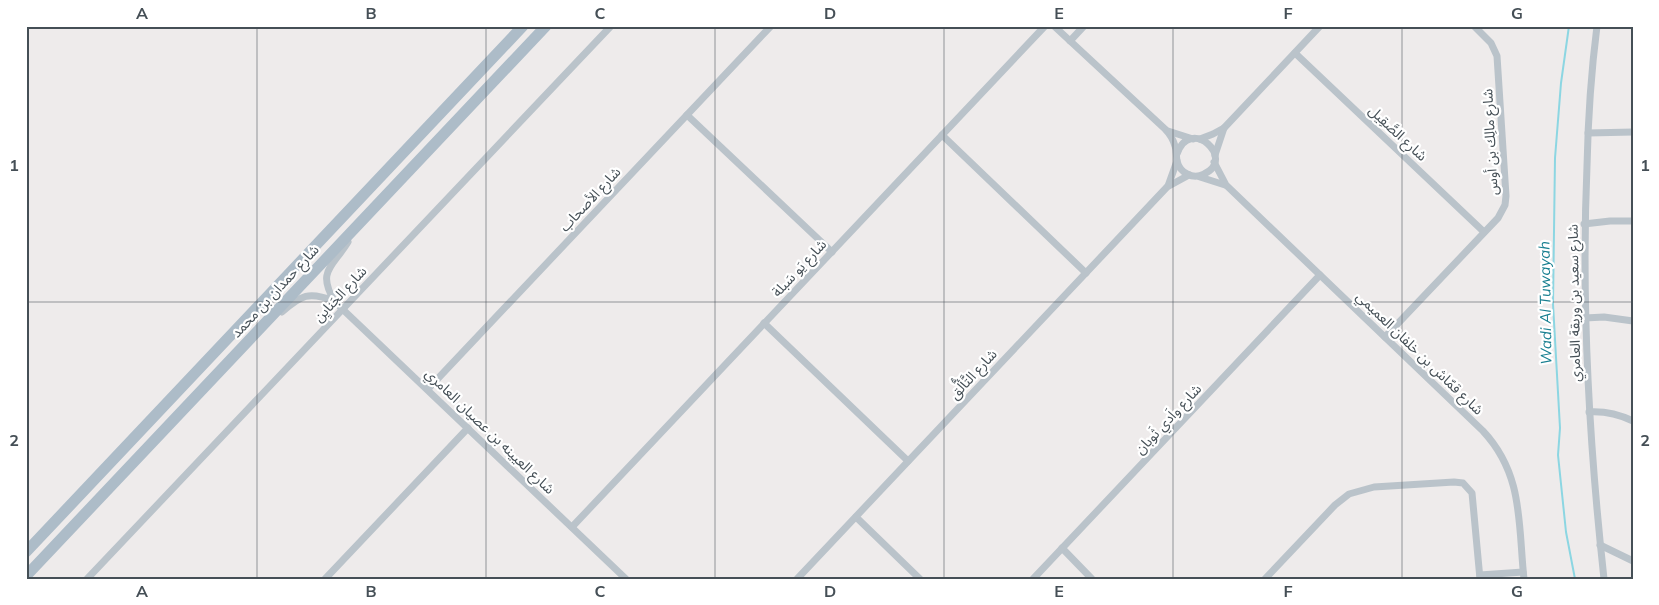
<svg xmlns="http://www.w3.org/2000/svg" width="1659" height="605" font-family="Mulish,'Noto Sans Arabic',sans-serif">
<style>
.lines{fill:none;stroke-linecap:round;stroke-linejoin:round}
.stream{stroke:#8cd6e2;stroke-width:2}
.minor{stroke:#bac3ca;stroke-width:7}
.primary{stroke:#adbcc8;stroke-width:11}
.grid{fill:none;stroke:#454f56;stroke-width:1;stroke-opacity:0.55}
.labels{text-anchor:middle;dominant-baseline:central;stroke-width:4.5;stroke-linejoin:round;paint-order:stroke}
.street-label{font-size:14px;fill:#454f56;stroke:#fff}
.water-label{font-size:15px;font-style:italic;fill:#187f90;stroke:#fff}
.neatline{fill:none;stroke:#454f56;stroke-width:2}
.grid-label{font-size:16px;text-anchor:middle;font-weight:bold;fill:#454f56}
</style>
<rect width="100%" height="100%" fill="#eeebeb"/>
<g class="lines">
<polyline class="stream" points="1569,26 1561,83 1555,158 1553,304 1560,428 1558,455 1566,532 1575,579"/>
<g class="minor">
<path d="M 1054,26 L 1165,129 C 1170,134 1173,139 1175,146 C 1177,151 1176,156 1177,161 C 1180,173 1193,180 1204,174 C 1237,159 1190,115 1177,154"/>
<path d="M 1597,26 C 1591,73 1588,120 1587,166 C 1581,304 1589,442 1604,579"/>
<polyline points="1070,41 1084,26"/>
<polyline points="1295,53 1484,232"/>
<polyline points="687,115 832,252"/>
<polyline points="1168,131 1193,139"/>
<polyline points="1588,133 1633,132"/>
<polyline points="942,135 1086,273"/>
<polyline points="1200,139 1213,134 1224,128 1320,26"/>
<polyline points="1215,155 1224,128"/>
<path d="M 1214,162 L 1226,185 L 1483,431 C 1524,475 1518,524 1524,579"/>
<polyline points="1200,177 1225,185"/>
<polyline points="1168,186 1177,161"/>
<polyline points="1584,224 1610,221 1633,221"/>
<path d="M 348,242 C 333,267 316,271 335,302 L 626,579"/>
<path d="M 282,312 C 301,295 309,291 334,301"/>
<polyline points="1585,318 1604,317 1633,321"/>
<polyline points="764,323 908,461"/>
<polyline points="1385,337 1498,218 1505,205 1506,196 1497,56 1491,43 1474,26"/>
<polyline points="428,389 771,26"/>
<path d="M 1589,412 C 1605,411 1618,414 1633,421"/>
<polyline points="856,517 920,579"/>
<polyline points="572,527 1045,26"/>
<polyline points="1600,545 1633,561"/>
<polyline points="1062,548 1092,579"/>
<polyline points="1480,575 1523,572"/>
<polyline points="87,579 611,26"/>
<polyline points="325,579 468,428"/>
<polyline points="797,579 1167,187 1189,175"/>
<polyline points="1033,579 1320,275"/>
<polyline points="1265,579 1335,505 1349,494 1374,487 1454,482 1463,483 1472,493 1480,579"/>
</g>
<g class="primary">
<polyline points="26,552 523,26"/>
<polyline points="26,576 546,26"/>
</g>
</g>
<path class="grid" d="M 257,26 L 257,579M 486,26 L 486,579M 715,26 L 715,579M 944,26 L 944,579M 1173,26 L 1173,579M 1402,26 L 1402,579M 26,302 L 1633,302"/>
<g class="labels">
<g class="street-label">
<text transform="translate(1398 133) rotate(43)">شارع الصَّقِيل</text>
<text transform="translate(1490 142) rotate(-93)">شارع مالِك بن أوس</text>
<text transform="translate(590 199) rotate(-47)">شارع الأصحاب</text>
<text transform="translate(799 268) rotate(-47)">شارع يَو سَبلة</text>
<text transform="translate(275 291) rotate(-47)">شارع حمدان بن محمد</text>
<text transform="translate(340 294) rotate(-47)">شارع الجَنايِن</text>
<text transform="translate(1574 303) rotate(-91)">شارع سعيد بن وريقة العامري</text>
<text transform="translate(1420 353) rotate(44)">شارع قمّاش بن خلفان العميمي</text>
<text transform="translate(973 374) rotate(-47)">شارع التَّألُّق</text>
<text transform="translate(1168 419) rotate(-47)">شارع واَدي ثَوبان</text>
<text transform="translate(490 431) rotate(44)">شارع العيينه بن عصيان العامري</text>
</g>
<g class="water-label">
<text transform="translate(1545 303) rotate(-91)">Wadi Al Tuwayah</text>
</g>
</g>
<rect width="1659" height="605" fill="none" stroke="#ffffff" stroke-width="55"/>
<rect x="28" y="28" width="1604" height="550" class="neatline"/>
<g class="grid-label">
<text x="142" y="19">A</text>
<text x="371" y="19">B</text>
<text x="600" y="19">C</text>
<text x="830" y="19">D</text>
<text x="1059" y="19">E</text>
<text x="1288" y="19">F</text>
<text x="1517" y="19">G</text>
<text x="14" y="171">1</text>
<text x="1645" y="171">1</text>
<text x="14" y="446">2</text>
<text x="1645" y="446">2</text>
<text x="142" y="597">A</text>
<text x="371" y="597">B</text>
<text x="600" y="597">C</text>
<text x="830" y="597">D</text>
<text x="1059" y="597">E</text>
<text x="1288" y="597">F</text>
<text x="1517" y="597">G</text>
</g>
</svg>
